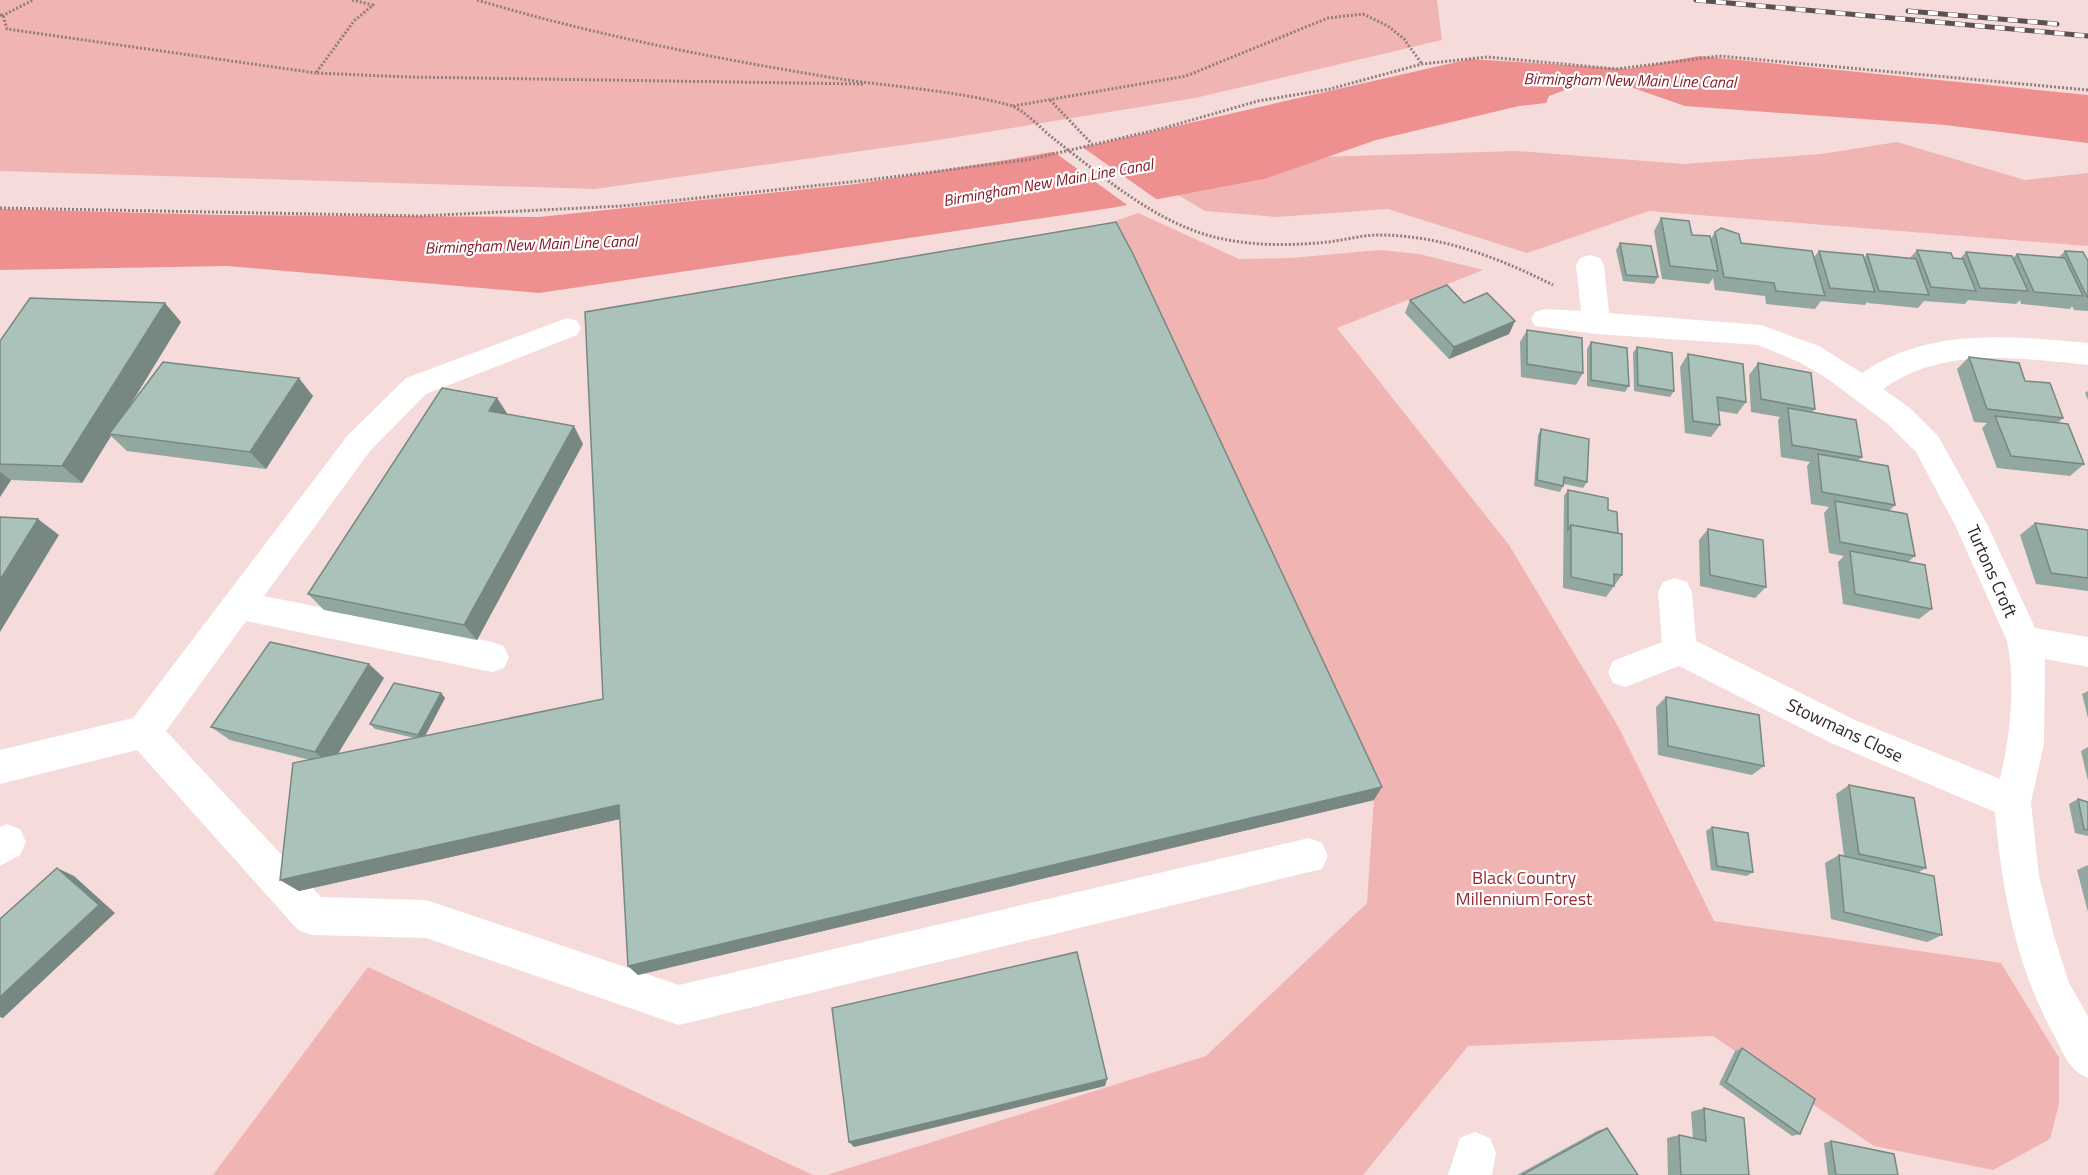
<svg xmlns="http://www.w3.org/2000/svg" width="2088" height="1175" font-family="'Titillium Web',sans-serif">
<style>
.green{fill:#f0b4b2}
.water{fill:#ed908f}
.pier{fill:#f5dbda}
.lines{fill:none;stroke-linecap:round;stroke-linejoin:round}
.path{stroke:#907e7d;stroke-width:3;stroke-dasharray:2 2;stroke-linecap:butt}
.minor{fill:#fff;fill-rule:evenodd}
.rail-casing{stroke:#5d504f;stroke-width:5}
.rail{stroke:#fff;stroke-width:4;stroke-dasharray:10;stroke-linecap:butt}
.wall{fill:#92a79f}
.shaded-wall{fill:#778882}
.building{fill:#aac2b9;stroke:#778882;stroke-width:1.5}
.labels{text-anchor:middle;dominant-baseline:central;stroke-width:4.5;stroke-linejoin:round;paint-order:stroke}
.far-water-label{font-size:16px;font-style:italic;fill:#851825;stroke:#fff}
.street-label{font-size:18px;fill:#2e2524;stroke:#fff}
.park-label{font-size:18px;fill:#952931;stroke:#fff}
</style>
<rect width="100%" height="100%" fill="#f5dbda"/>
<g class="green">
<polygon points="0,0 1437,0 1442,40 1195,98 938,140 595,189 0,171"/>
<polygon points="1897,142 2025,180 2088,173 2088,246 1649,211 1527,253 1388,209 1277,217 1205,211 1178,195 1264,179 1320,157 1516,151 1684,164 1821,154"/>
<polygon points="1138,213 1239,259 1291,258 1380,250 1419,254 1483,270 1337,328 1509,545 1619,728 1714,921 2001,963 2059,1058 2059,1104 2050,1139 1993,1170 1874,1146 1713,1036 1468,1046 1363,1175 827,1175 1206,1056 1367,903 1374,799 1107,224"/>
<polygon points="368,967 813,1175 213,1175"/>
</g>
<polygon class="water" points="1699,56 2088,95 2088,143 1945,125 1685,106 1616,82 1589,81 1549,96 1546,103 1519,106 1376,140 1264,179 1111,208 539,293 227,266 0,270 0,209 223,215 539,217 856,184 1000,161 1093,145 1470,59 1628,69"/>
<polygon class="pier" points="1078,144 1159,201 1130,207 1050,149"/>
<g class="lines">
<g class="path">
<polyline points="352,0 373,5 354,21 316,73 408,77 864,84"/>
<path d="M 477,0 C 594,35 713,58 834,78 C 892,87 953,90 1009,105 C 1024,109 1041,129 1054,139 C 1102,176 1155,222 1214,237 C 1251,246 1290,246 1328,242 C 1345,240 1362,235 1379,235 C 1441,235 1499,258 1553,285"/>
<polyline points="0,15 3,15 7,29 316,73"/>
<polyline points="2,16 33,0"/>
<polyline points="1050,100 1092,144"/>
<polyline points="1013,106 1186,76 1328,18 1363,14 1388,26 1404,39 1422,64"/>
<polyline points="0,208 420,216 622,206 869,180 1032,159 1164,128 1258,101 1330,89 1422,64 1487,57 1617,69 1719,56 2088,90"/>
</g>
<g class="minor">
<path d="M 1590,255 L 1600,258 L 1604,265 L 1609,313 L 1761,325 L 1819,346 L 1862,373 C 1929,327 2011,336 2088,343 L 2088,365 C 2019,358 1943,346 1883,389 L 1910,408 L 1938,436 L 1987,524 L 2035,628 L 2088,637 L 2088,667 L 2045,659 L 2044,744 L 2031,802 L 2039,876 L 2054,936 L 2069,983 L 2088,1016 L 2088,1078 C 2069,1070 2064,1055 2055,1037 C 2016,967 2002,891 1995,812 L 1829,742 L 1679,666 L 1625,687 L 1613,683 L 1608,672 L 1613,661 L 1662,642 L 1658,592 L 1663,582 L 1675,578 L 1687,582 L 1692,592 L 1696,641 L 1855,720 L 2000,779 C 2010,736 2016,685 2007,641 L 1956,527 L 1916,452 L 1888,424 L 1828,379 L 1799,362 L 1758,345 L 1596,334 L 1535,326 L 1531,319 L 1535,312 L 1545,309 L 1581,311 L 1576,265 L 1580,258 Z"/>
<polygon points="567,318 577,321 581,328 577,335 426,394 370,451 264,596 492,642 504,646 509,657 504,668 492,672 246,621 166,731 321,897 426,900 679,985 1309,838 1322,843 1328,856 1322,869 679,1025 426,938 312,935 298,930 137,750 0,784 0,750 133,718 348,435 406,378"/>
<polygon points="7,824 20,829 26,842 20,855 0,866 0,827"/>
<polygon points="1475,1132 1490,1138 1496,1153 1492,1175 1448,1175 1460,1138"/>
</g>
<g class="rail-casing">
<g id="rail">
<polyline points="1696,0 2088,36"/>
<polyline points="1908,11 2057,24"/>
</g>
</g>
<use href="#rail" class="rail"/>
</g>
<g class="wall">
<polygon points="1661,218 1692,235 1711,239 1715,232 1741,243 1814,257 1819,251 1864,258 1867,254 1910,258 1917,250 1960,259 1966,252 2013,258 2017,254 2058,258 2065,251 2088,261 2088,311 2074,310 2072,306 2070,309 2021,304 2020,300 2016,304 1968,300 1965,304 1924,301 1918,308 1868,303 1868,301 1865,305 1821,301 1815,309 1766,304 1765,296 1715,290 1713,278 1709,284 1662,279 1654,231"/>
<polygon points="1620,243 1658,277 1654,284 1623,281 1616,250"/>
<polygon points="1410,300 1464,303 1515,321 1509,334 1449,359 1405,313"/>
<polygon points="181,322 126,411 313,396 266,469 127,451 111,436 82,483 11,480 0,497 0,341"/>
<polygon points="1527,330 1583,373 1576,385 1521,377 1520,342"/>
<polygon points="1591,342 1629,386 1625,392 1587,386 1587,349"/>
<polygon points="1637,347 1674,391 1670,397 1634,391 1633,353"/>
<polygon points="1688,354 1746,402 1737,414 1719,411 1720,425 1711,437 1685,433 1680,367"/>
<polygon points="1969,357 2025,381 2063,418 2058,423 2084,464 2070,476 1997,468 1982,428 1987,423 1974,422 1957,369"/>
<polygon points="1758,363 1815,409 1812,412 1862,457 1858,461 1895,505 1889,511 1915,556 1908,562 1932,609 1919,619 1843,604 1838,562 1844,556 1829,553 1824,513 1829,507 1811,504 1807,466 1810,462 1781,457 1778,420 1780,417 1751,412 1749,375"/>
<polygon points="2088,391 2088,400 2085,393"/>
<polygon points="497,398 508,415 583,444 477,640 324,610 308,594"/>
<polygon points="1541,429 1587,482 1583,488 1564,484 1560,492 1534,486 1538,435"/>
<polygon points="1568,490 1608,510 1618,534 1622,575 1606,597 1563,588 1564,496"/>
<polygon points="2035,523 2088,530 2088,591 2036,584 2020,535"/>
<polygon points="1708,529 1766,587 1755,598 1700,586 1699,540"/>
<polygon points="384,678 338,754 415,738 375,729 370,724 441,693 445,698 425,736 603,699 1374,800 638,975 628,966 620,819 299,891 280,880 310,760 230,740 211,727"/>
<polygon points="2088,691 2088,718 2082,694"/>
<polygon points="1666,697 1764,766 1752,775 1658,755 1656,707"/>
<polygon points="2088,747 2088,781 2081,751"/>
<polygon points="1849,785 1926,868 1917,873 1942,935 1927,942 1831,919 1825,863 1839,855 1844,856 1836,794"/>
<polygon points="2078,799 2088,802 2088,836 2075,833 2069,804"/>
<polygon points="1712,827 1753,872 1747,876 1711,870 1706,831"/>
<polygon points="2088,865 2088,912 2077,870"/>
<polygon points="1742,1048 1800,1134 1792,1136 1719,1084 1735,1051"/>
<polygon points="1704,1108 1749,1175 1668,1175 1667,1138 1679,1135 1693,1138 1691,1112"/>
<polygon points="1607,1128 1638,1175 1517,1175 1597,1131"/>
<polygon points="1831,1141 1898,1175 1828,1175 1824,1143"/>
</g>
<g class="shaded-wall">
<polygon points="165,303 181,322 112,435 109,434 111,436 82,483 62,466"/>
<polygon points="1515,321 1509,334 1449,359 1454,347"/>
<polygon points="299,378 313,396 266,469 250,452"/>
<polygon points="497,398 508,415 489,411"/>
<polygon points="574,426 583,444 477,640 464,625"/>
<polygon points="0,472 11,480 0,497"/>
<polygon points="38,519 59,535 0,632 0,580"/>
<polygon points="369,664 384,678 331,765 315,752"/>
<polygon points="441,693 445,698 423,740 418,735"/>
<polygon points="1382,787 1374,800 638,975 628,966"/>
<polygon points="619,805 629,817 299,891 280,880"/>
<polygon points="57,868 74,876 115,913 3,1018 0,1017 0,997"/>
<polygon points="1107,1079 1105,1086 854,1147 849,1142"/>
</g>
<g class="building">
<polygon points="1661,218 1689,221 1692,235 1710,236 1718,271 1670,266"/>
<polygon points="1116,222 1133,254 1382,787 628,966 619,805 280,880 293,763 603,699 585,312"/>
<polygon points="1721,228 1739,234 1741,243 1812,251 1825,296 1776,291 1774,283 1724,277 1715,232"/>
<polygon points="1620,243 1651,246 1658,277 1626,275"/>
<polygon points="1917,250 1951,253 1953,258 1963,259 1976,291 1931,287"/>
<polygon points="1819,251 1863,255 1875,292 1830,288"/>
<polygon points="2065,251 2083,252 2088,261 2088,297 2087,297"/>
<polygon points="1966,252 2012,256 2028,291 1980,288"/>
<polygon points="1867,254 1916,259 1929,295 1879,291"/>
<polygon points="2017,254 2065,258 2083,296 2034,292"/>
<polygon points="1447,285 1464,303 1487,293 1515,321 1454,347 1410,300"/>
<polygon points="30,298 165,303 62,466 0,464 0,341"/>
<polygon points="1527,330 1582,338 1583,373 1527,364"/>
<polygon points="1591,342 1627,348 1629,386 1591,380"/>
<polygon points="1637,347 1672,353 1674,391 1638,385"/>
<polygon points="1688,354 1743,364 1746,402 1717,397 1720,425 1693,421"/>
<polygon points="1969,357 2019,363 2025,381 2050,383 2063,418 1987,409"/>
<polygon points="163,362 299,378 250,452 109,434"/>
<polygon points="1758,363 1811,373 1815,409 1761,399"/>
<polygon points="442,388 497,398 489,411 574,426 464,625 308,594"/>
<polygon points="1788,408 1856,420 1862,457 1792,445"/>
<polygon points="1995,416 2068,424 2084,464 2011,456"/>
<polygon points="1541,429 1589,439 1587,482 1564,477 1563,486 1537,480"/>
<polygon points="1818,454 1888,466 1895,505 1822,492"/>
<polygon points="1568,490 1608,498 1608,510 1617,512 1618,534 1571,525 1568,530"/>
<polygon points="1835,501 1907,514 1915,556 1840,542"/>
<polygon points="0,517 38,519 0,580"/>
<polygon points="2035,523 2088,530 2088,578 2051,573"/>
<polygon points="1571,525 1622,534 1622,575 1614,574 1614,586 1571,577"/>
<polygon points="1708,529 1763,540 1766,587 1710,575"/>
<polygon points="1850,551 1925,565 1932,609 1855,594"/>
<polygon points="270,642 369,664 315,752 211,727"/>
<polygon points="394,683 441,693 418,735 370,724"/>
<polygon points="1666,697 1759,715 1764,766 1668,746"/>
<polygon points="1849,785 1914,798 1926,868 1859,854"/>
<polygon points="2078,799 2088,802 2088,830 2084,829"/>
<polygon points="1712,827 1748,833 1753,872 1717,866"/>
<polygon points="1839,855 1934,876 1942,935 1844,912"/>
<polygon points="57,868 99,905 0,997 0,919"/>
<polygon points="1077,952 1107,1079 849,1142 832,1008"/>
<polygon points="1742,1048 1815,1099 1800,1134 1726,1082"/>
<polygon points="1704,1108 1744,1118 1749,1175 1681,1175 1679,1135 1706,1141"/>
<polygon points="1607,1128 1638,1175 1522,1175"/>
<polygon points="1831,1141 1894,1154 1898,1175 1836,1175"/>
</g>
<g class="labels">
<g class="far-water-label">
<text transform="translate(1630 80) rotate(1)">Birmingham New Main Line Canal</text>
<text transform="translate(1048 182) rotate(-10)">Birmingham New Main Line Canal</text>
<text transform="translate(531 244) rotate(-2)">Birmingham New Main Line Canal</text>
</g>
<g class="street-label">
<text transform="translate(1992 571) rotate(66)">Turtons Croft</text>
<text transform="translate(1845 730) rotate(25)">Stowmans Close</text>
</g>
<g class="park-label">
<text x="1524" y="877">Black Country<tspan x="1524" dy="21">Millennium Forest</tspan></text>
</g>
</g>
</svg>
